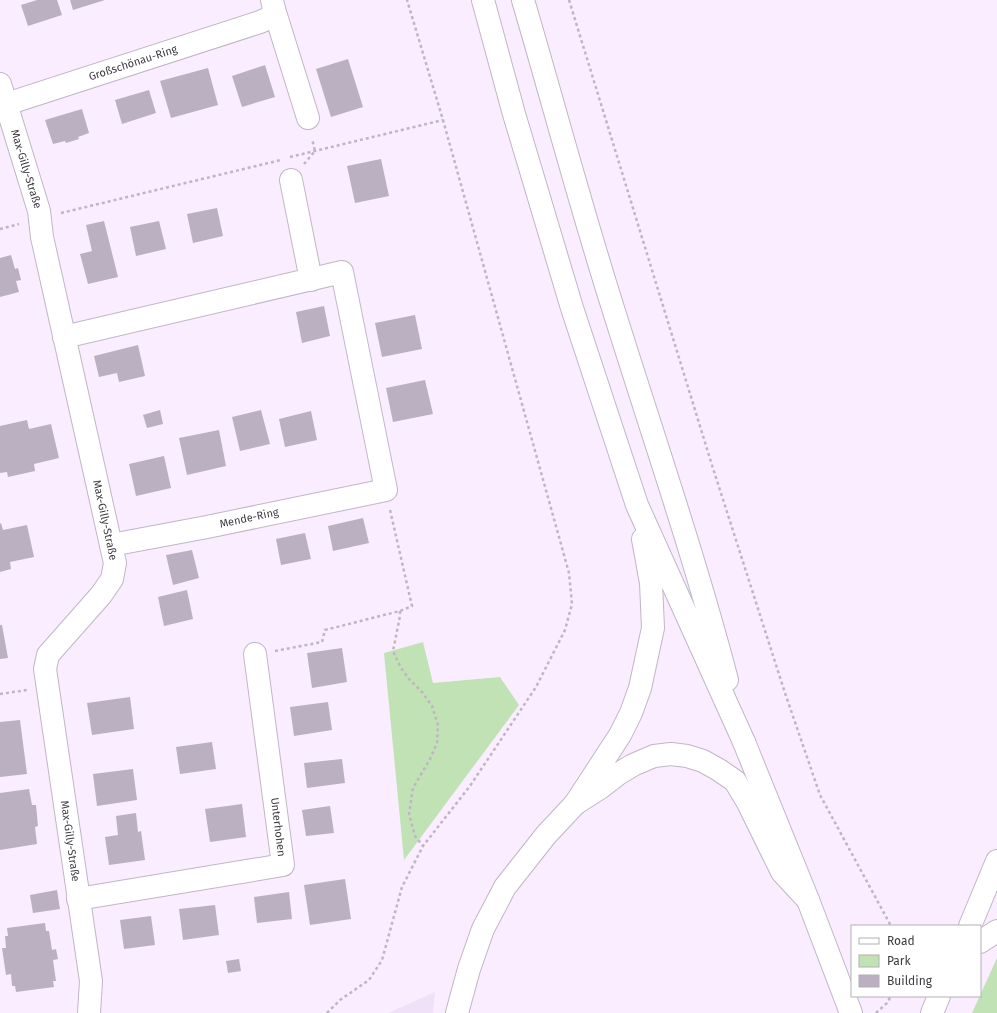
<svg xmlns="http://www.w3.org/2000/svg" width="997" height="1013" font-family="'Fira Sans',sans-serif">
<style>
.built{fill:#f0e1f9}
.green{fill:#c1e2b5}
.building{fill:#bbb0c1}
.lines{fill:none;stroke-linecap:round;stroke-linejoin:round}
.minor-casing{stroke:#c0b6c6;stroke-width:24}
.major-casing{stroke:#c0b6c6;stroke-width:24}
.highway-casing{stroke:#c0b6c6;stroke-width:24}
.path{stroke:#bfb5c4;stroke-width:2.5;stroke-dasharray:3 3;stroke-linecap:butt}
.minor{stroke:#fff;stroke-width:22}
.major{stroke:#fff;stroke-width:22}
.highway{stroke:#fff;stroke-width:22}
.labels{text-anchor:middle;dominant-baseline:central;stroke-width:4;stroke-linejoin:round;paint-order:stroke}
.street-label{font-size:11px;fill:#3f3b42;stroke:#fff}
</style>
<rect width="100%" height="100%" fill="#f9edff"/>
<polygon class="built" points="435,992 433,1013 388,1013"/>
<g class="green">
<polygon points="423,642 433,683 500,677 519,705 404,860 384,653"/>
<polygon points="997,958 997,1013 972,1013"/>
</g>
<g class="building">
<polygon points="37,0 57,0 62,15 28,26 21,5"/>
<polygon points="70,0 105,0 73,10"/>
<polygon points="348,59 363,107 331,117 316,69"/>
<polygon points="265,65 275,97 242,107 232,76"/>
<polygon points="208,68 218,105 171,118 160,81"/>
<polygon points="149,90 156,113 122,124 115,100"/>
<polygon points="82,109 89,133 78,137 79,139 66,143 65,141 53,144 45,120"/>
<polygon points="381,159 389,196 355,203 347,166"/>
<polygon points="217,208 223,236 193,243 187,214"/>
<polygon points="104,221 118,277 88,284 80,254 92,251 86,225"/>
<polygon points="159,221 166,249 136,256 130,227"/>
<polygon points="11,255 15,269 18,268 21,280 16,281 19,292 0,297 0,258"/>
<polygon points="324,306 330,336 302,343 296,312"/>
<polygon points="415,315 422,349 382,357 375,323"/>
<polygon points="138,345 145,376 119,382 117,373 99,377 94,356"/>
<polygon points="425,380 433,414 393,422 386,388"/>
<polygon points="160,410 163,424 147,428 143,415"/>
<polygon points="261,410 270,444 240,451 232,417"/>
<polygon points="311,411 317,440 285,447 279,419"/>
<polygon points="27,420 29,429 51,424 59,458 34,464 35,471 8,477 7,472 0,473 0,426"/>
<polygon points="219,430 226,466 187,475 179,438"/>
<polygon points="164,456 171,488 136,496 129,464"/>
<polygon points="363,518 369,543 333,551 328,526"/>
<polygon points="1,523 3,530 27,525 34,557 10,562 11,569 0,572 0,524"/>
<polygon points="305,533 311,559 281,565 276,539"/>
<polygon points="192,550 199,578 173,585 166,555"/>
<polygon points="187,590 193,619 164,626 158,597"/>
<polygon points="0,625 2,625 8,658 0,659"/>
<polygon points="342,648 347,682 312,688 307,653"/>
<polygon points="130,697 134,729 92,735 87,703"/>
<polygon points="328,702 332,730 294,736 290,707"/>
<polygon points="20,720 27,774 0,777 0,722"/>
<polygon points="212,742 216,769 180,774 176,747"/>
<polygon points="342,759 345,783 307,788 304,763"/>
<polygon points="133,769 137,800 97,806 93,774"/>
<polygon points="29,789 32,805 36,805 38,826 35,827 37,844 0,850 0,793"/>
<polygon points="242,804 246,837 210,842 205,809"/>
<polygon points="330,806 334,833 306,836 302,810"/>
<polygon points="136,813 138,832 141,831 145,860 109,865 105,837 118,835 116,816"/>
<polygon points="345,879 351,919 310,925 304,885"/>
<polygon points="57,890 60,909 33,913 30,895"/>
<polygon points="289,892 292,919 257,923 254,897"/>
<polygon points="215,905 219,935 183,940 179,909"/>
<polygon points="151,916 155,945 124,949 120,920"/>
<polygon points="45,923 46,931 49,931 52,950 56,949 58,959 53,960 56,981 53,981 54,987 16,992 15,986 12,986 11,974 6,975 2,948 6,948 5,936 8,936 7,928"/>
<polygon points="239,959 241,971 228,973 226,961"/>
</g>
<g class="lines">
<g class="minor-casing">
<g id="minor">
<polyline points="274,9 308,118"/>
<polyline points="0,84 39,211 42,237 115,563 112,579 101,595 48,655 45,669 91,981 89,1013"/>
<polyline points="0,106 260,22 271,17 274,9 272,0"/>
<polyline points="291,180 311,280"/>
<polyline points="64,337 342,272 386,490 207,527 111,545"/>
<polyline points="78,899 283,865 255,654"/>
</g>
</g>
<g class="major-casing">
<g id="major">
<polyline points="744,742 808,900 851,1013"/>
<polyline points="575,804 600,788 618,774 633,765 654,756 671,754 687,756 703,761 719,770 735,781 747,801 782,872 808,900"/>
<polyline points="970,926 997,861"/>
<polyline points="980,942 997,931"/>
<polyline points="932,1013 939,996"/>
</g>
</g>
<g class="highway-casing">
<g id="highway">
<polyline points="483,0 514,114 572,308 637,505 744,742"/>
<path d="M 523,0 C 553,102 580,204 612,305 C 651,430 694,554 727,680"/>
<polyline points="457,1013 469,969 483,929 505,887 546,835 575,804 620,735 631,713 640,688 653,628 651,583 643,539"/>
</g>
</g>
<g class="path">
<polyline points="569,0 711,462 785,693 820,795 891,926"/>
<polyline points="290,157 443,120"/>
<polyline points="304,164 315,151 312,139"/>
<polyline points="61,213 281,160"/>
<polyline points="0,229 19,224"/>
<polyline points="400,611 400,616 393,651 401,668 409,679 422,692 432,706 438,725 437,743 430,759 413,788 409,814 415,836 423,846"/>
<polyline points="275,651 322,642 325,630 400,611 412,606 390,510"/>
<polyline points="0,694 27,690"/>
<polyline points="327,1013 340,1000 369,980 382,960 402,887 423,846 470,786 536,687 565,630 572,604 569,573 443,120 407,0"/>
<polyline points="876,1013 887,1003 891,996"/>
</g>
<use href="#minor" class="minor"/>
<use href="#major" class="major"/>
<use href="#highway" class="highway"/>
</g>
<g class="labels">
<g class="street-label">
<text transform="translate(133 63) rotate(-18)">Großschönau-Ring</text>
<text transform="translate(26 169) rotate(73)">Max-Gilly-Straße</text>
<text transform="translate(249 518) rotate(-12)">Mende-Ring</text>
<text transform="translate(105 520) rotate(78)">Max-Gilly-Straße</text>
<text transform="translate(278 827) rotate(83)">Unterhohen</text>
<text transform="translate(70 841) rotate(82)">Max-Gilly-Straße</text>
</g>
</g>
<rect x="851" y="925" width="130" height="72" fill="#ffffff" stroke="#b2b1b3"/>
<rect x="859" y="938" width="20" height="6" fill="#ffffff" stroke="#b2b1b3"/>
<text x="887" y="945" font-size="12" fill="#3f3b42">Road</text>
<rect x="859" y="955" width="20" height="12" fill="#c1e2b5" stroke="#b2b1b3"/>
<text x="887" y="965" font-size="12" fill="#3f3b42">Park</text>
<rect x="859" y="975" width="20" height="12" fill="#bbb0c1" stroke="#b2b1b3"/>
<text x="887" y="985" font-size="12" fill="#3f3b42">Building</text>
</svg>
